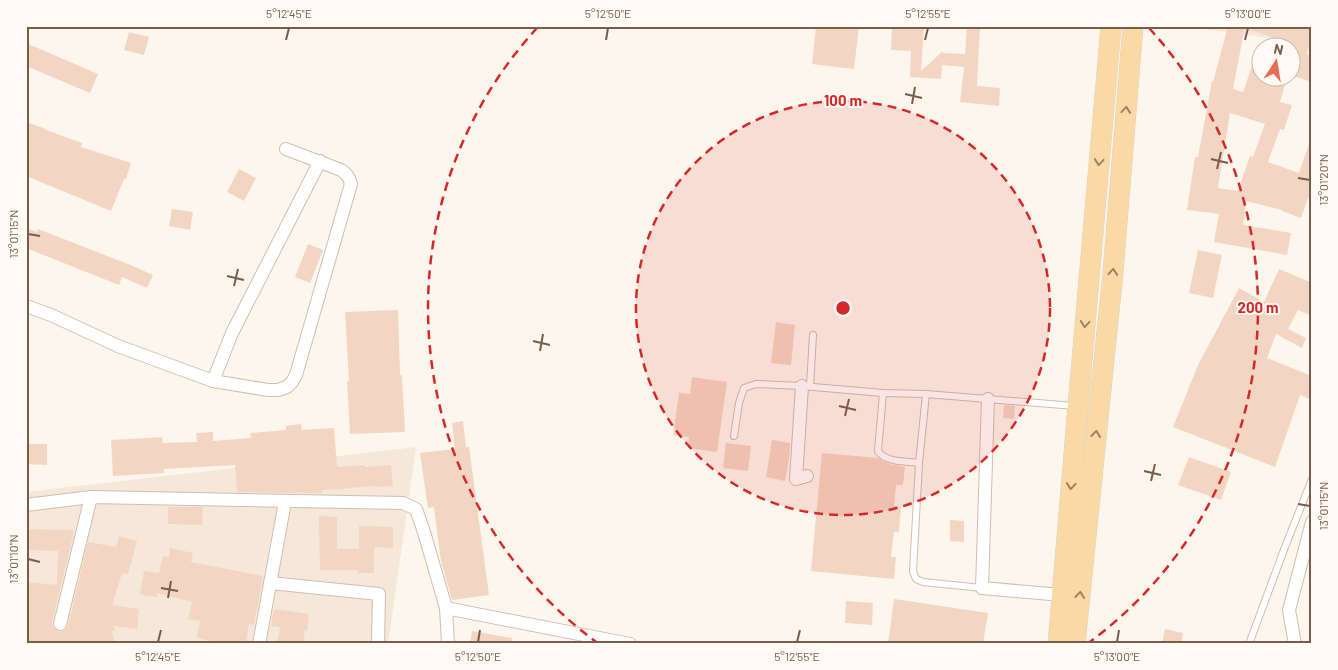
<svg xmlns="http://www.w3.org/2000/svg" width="1338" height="670" font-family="Barlow,sans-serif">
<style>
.residential{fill:#f5e8da}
.building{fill:#f3d5c3;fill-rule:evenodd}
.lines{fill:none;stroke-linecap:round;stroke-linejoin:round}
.service-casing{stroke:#d1beb0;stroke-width:8}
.minor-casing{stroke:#d1beb0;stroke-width:14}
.primary-casing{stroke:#dad1cd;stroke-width:21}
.service{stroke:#fff;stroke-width:6}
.minor{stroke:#fff;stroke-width:12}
.primary{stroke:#fbd9a5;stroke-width:20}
.oneway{stroke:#a18267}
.ticks{fill:none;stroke:#7a5c4d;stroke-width:2}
.ring{fill:none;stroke:#d62828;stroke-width:2.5;stroke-dasharray:9 6}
.centre{fill:#d62828;stroke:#fffaf3;stroke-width:2.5}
.ring-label{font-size:15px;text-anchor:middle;font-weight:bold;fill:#d62828;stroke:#fffaf3;stroke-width:4;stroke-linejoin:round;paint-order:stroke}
.neatline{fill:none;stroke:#7a5c4d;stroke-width:2}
.ticks-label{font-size:12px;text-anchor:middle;fill:#7a5c4d}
</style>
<rect width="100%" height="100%" fill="#fdf6ec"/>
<g class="residential">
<polygon points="1181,26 1310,26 1308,43"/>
<polygon points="416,447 388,644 26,644 26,492"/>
</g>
<g class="building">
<polygon points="816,26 859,26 854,69 812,64"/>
<polygon points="892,26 924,27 921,71 943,51 943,53 965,54 967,26 980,26 977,86 1000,88 999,106 960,102 964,67 942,65 941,79 910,77 911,51 891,50"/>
<path d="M 1228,26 L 1245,26 L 1233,89 L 1243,92 L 1259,46 L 1260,47 L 1260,78 L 1287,78 L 1280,102 L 1292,105 L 1284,130 L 1280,129 L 1268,162 L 1299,173 L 1310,141 L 1312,141 L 1312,199 L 1308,198 L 1301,218 L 1282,211 L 1282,210 L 1246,201 L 1243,225 L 1291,233 L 1287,255 L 1214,242 L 1219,214 L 1187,210 L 1195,157 L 1198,157 L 1212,81 L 1213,82 ZM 1230,113 L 1265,124 L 1253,157 L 1250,156 L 1238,191 L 1218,188 Z"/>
<polygon points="1246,26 1312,26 1312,39 1307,54 1312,56 1312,82 1290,75 1290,43 1245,28"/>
<polygon points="129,32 149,37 144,55 124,50"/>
<polygon points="26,43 98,74 90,93 26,66"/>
<polygon points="26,122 46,129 46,130 82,143 81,147 131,163 126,179 124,179 111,211 26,176"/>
<polygon points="239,169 256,178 244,201 227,192"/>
<polygon points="172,209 193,212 190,230 169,226"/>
<polygon points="26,228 37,232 38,229 133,266 153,275 147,288 122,277 119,285 26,248"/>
<polygon points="308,244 323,250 310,283 295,277"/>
<polygon points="1198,250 1222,255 1213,298 1189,293"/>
<polygon points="1279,269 1312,283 1312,316 1298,310 1288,329 1306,338 1302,348 1276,334 1267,358 1312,376 1312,400 1300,395 1275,467 1173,427 1198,365 1239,288 1264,302"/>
<polygon points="398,310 400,375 402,375 405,432 350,434 347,381 349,381 345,312"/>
<polygon points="776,322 795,325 791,365 771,363"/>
<polygon points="692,377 727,382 717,452 688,448 689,437 673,435 679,393 690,394"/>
<polygon points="1004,405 1015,406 1014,419 1003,418"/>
<polygon points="463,421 466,447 469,447 489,595 452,600 441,561 434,507 428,508 420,453 455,449 452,423"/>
<polygon points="301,424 302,430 334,428 337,467 365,465 365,467 391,465 393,486 376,487 376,486 345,488 345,489 322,490 322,493 305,493 305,492 290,493 237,492 235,465 164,469 164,473 113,476 111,440 162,437 163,443 197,442 196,433 213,432 213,441 251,438 250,433 286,430 286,426"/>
<polygon points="772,440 790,443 789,459 785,481 766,477"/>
<polygon points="726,443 751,446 748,471 723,468"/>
<polygon points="26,444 47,444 47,465 26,464"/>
<polygon points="822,453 878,458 889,464 905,467 903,485 896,485 894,506 901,507 899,532 894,532 891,557 896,557 894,579 811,571"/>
<polygon points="1189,457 1231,472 1221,500 1178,485"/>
<polygon points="168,507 203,507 202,525 168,524"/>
<polygon points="319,516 337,517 337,549 359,549 359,526 393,527 393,548 374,547 374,573 358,573 358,570 320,570"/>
<polygon points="950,520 964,521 964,542 950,541"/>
<polygon points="26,529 73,530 73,536 52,622 52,626 54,629 59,632 65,630 68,626 88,542 116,547 119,536 137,541 128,574 122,573 112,605 139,609 137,629 114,626 115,630 112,631 115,644 32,644 26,643 26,582 57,585 58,551 26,550"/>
<polygon points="170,548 193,553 191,562 263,576 254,625 249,624 246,644 226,644 197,638 200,621 188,619 192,602 157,593 157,597 140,595 144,571 159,573 163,556 169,557"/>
<polygon points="894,599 988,613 983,644 888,644"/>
<polygon points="846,601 873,603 872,625 845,623"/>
<polygon points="274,609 309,614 307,631 305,630 303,644 277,644 280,627 271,626"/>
<polygon points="1165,629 1183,633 1181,644 1162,644"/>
<polygon points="472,631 512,638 511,644 470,644"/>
</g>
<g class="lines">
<g class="service-casing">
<g id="service">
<polyline points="810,386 813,335"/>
<path d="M 883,393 L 878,451 C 886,463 906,461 919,463"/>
<polyline points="926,394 919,463 913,571 916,579 923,582 982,588"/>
<polyline points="734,436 739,403 744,388 756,384 802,386 883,393 926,394 1075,406"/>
<polyline points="1249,644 1285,547 1312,479"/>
</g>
</g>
<g class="minor-casing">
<g id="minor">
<path d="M 26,306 L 51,315 L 118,346 L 213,381 L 268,390 L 278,390 L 287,387 L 292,382 L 296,375 L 351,184 C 349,177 347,174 341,170 L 286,149"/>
<polyline points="213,381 232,333 320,161"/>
<polyline points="802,386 796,479 807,476"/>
<polyline points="988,399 982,588 1062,595"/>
<polyline points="26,505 91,497 403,503 416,509 424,532 446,608 448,644"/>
<polyline points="270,583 379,594 378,644"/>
<polyline points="446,608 630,644"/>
<polyline points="60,624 91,497"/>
<polyline points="259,644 285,502"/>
<polyline points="1295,644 1289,610 1312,522"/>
</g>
</g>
<g class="primary-casing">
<g id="primary">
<polyline points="1058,644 1078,406 1111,26"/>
<polyline points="1075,644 1113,272 1133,26"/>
</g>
</g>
<use href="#service" class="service"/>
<use href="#minor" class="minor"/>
<use href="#primary" class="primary"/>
</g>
<defs><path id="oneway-chevron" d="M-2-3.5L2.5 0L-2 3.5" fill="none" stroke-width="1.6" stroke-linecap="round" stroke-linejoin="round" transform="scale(1.25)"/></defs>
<g class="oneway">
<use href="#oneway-chevron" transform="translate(1126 110) rotate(-85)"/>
<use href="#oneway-chevron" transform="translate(1099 162) rotate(95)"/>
<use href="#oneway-chevron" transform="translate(1113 272) rotate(-85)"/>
<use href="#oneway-chevron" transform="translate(1085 324) rotate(95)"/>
<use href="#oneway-chevron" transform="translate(1096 434) rotate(-84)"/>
<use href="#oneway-chevron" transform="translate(1071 486) rotate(95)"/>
<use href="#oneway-chevron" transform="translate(1080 595) rotate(-84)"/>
</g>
<path class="ticks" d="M 286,40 L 289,28M 606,40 L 608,28M 925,40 L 928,28M 1245,40 L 1248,28M 905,94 L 922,98M 912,104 L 915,87M 1211,159 L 1228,163M 1217,169 L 1221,152M 1298,178 L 1310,180M 28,234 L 40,236M 227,276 L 244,280M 234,286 L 238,269M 533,341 L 550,345M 540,351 L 543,334M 839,406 L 856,410M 845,416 L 849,399M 1144,471 L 1161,475M 1151,481 L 1155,464M 1298,504 L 1310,506M 28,559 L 40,562M 161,588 L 178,591M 168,598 L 171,581M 158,642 L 161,630M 478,642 L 480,630M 797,642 L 800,630M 1117,642 L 1119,630"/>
<circle cx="843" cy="308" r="207" fill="#d62828" fill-opacity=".12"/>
<g class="ring">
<circle cx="843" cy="308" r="207"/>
<path d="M599 644A415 415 0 0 1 537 28M1149 28A415 415 0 0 1 1087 644"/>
</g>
<circle cx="843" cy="308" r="8" class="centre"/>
<g class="ring-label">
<text x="843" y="106">100 m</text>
<text x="1258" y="313">200 m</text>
</g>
<rect width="1338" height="670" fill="none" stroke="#fffaf3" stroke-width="55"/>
<g transform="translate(1276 62) rotate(12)"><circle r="24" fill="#fffaf3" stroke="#cabbb1"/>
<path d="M0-4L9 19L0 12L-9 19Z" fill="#e76f51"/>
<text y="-8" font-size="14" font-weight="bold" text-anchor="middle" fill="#7a5c4d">N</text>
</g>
<rect x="28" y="28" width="1282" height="614" class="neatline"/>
<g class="ticks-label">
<text x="289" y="18">5°12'45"E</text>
<text x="608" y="18">5°12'50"E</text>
<text x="928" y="18">5°12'55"E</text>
<text x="1248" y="18">5°13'00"E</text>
<text transform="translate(1324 180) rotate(-90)" y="4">13°01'20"N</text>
<text transform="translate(14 234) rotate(-90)" y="4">13°01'15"N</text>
<text transform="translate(1324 506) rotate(-90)" y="4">13°01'15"N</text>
<text transform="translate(14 559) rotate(-90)" y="4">13°01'10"N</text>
<text x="158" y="661">5°12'45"E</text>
<text x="478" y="661">5°12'50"E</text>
<text x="797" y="661">5°12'55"E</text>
<text x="1117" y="661">5°13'00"E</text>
</g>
</svg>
